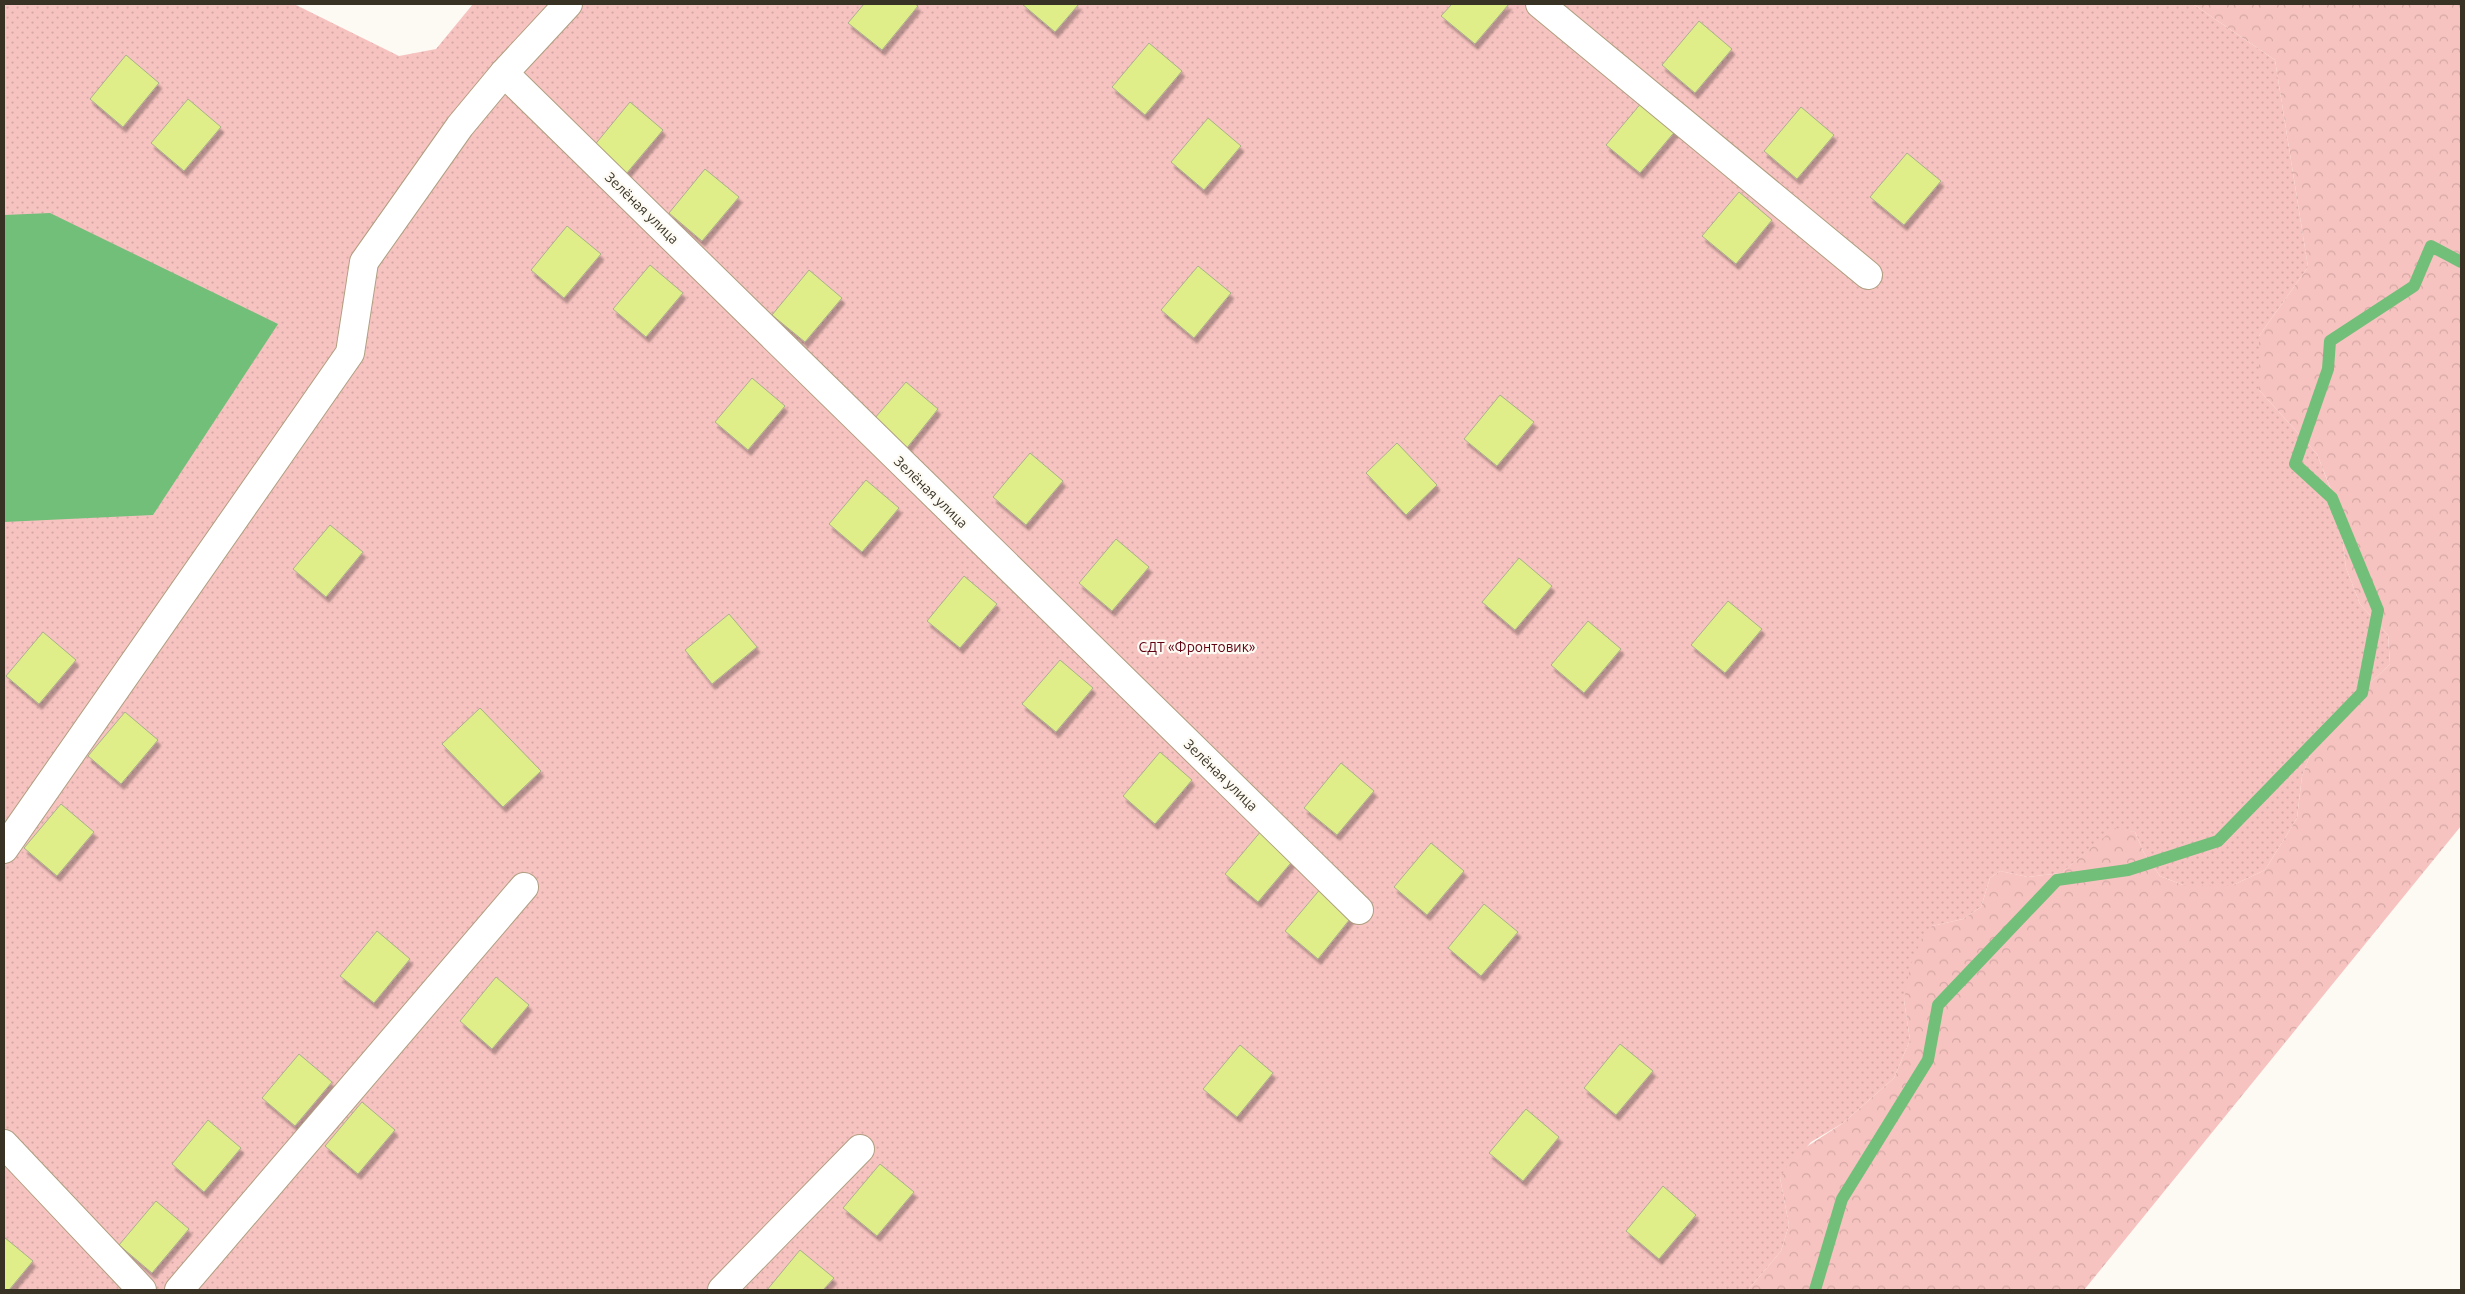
<svg xmlns="http://www.w3.org/2000/svg" width="2465" height="1294" font-family="Ubuntu,sans-serif">
<style>
.green{fill:url(#green-dots)}
.forest{fill:url(#forest-crowns)}
.water{fill:#72bf7a}
.lines{fill:none;stroke-linecap:round;stroke-linejoin:round}
.stream{stroke:#72bf7a;stroke-width:12}
.building{fill:#e0ee8a;stroke:#aaaf8e;filter:url(#shadow)}
.minor-casing{stroke:#af9f80;stroke-width:30}
.minor{stroke:#fff;stroke-width:28}
.labels{text-anchor:middle;dominant-baseline:central;stroke-width:4.5;stroke-linejoin:round;paint-order:stroke}
.street-label{font-size:14px;fill:#383225;stroke:#fdfaf3}
.park-label{font-size:14px;fill:#600010;stroke:#fdfaf3}
</style>
<defs>
<pattern id="green-dots" width="8" height="8" patternUnits="userSpaceOnUse" patternTransform="scale(1.25)"><rect width="8" height="8" fill="#f7c3c0"/><path d="M2 2h.1M6 6h.1" fill="none" stroke="#d4a8a5" stroke-width="1.8" stroke-linecap="round"/></pattern>
<pattern id="forest-crowns" width="20" height="18" patternUnits="userSpaceOnUse" patternTransform="scale(1.25)"><rect width="20" height="18" fill="#f7c3c0"/><path d="M2 6a3 3 0 1 1 6 0M12 15a3 3 0 1 1 6 0" fill="none" stroke="#d4a8a5"/></pattern>
<filter id="shadow"><feDropShadow dx="3" dy="5.5" stdDeviation="1" flood-color="#0004"/></filter>
</defs>
<rect width="100%" height="100%" fill="#fdfaf3"/>
<polygon class="green" points="4,4 294,4 399,56 436,49 473,4 2193,4 2275,60 2308,267 2259,336 2259,390 2317,454 2339,511 2346,568 2360,604 2388,635 2390,664 2319,732 2302,776 2297,818 2265,870 2233,885 2183,885 2160,876 2144,853 2135,832 2115,829 2061,873 2028,877 2000,871 1990,878 1981,907 1963,919 1932,926 1904,1000 1910,1040 1894,1078 1843,1123 1811,1142 1780,1178 1789,1225 1781,1251 1748,1290 4,1290"/>
<polygon class="forest" points="2193,4 2461,4 2461,826 2084,1290 1748,1290 1781,1251 1789,1225 1780,1178 1794,1155 1843,1123 1894,1078 1910,1040 1904,1000 1910,967 1922,938 1932,926 1963,919 1981,907 1990,878 2000,871 2028,877 2061,873 2115,828 2135,832 2144,853 2160,876 2183,885 2233,885 2265,870 2297,818 2302,776 2319,732 2390,664 2388,635 2360,604 2346,568 2339,510 2317,454 2259,390 2259,336 2308,267 2275,60"/>
<polygon class="water" points="50,213 278,324 153,515 4,522 4,215"/>
<g class="lines">
<polyline class="stream" points="1815,1290 1842,1199 1928,1060 1938,1005 2057,880 2128,870 2218,841 2362,693 2378,610 2332,498 2295,464 2328,369 2330,341 2414,286 2431,246 2461,262"/>
</g>
<g class="building">
<polygon points="864,4 915,4 918,6 882,50 848,23"/>
<polygon points="1022,4 1079,4 1055,32"/>
<polygon points="1452,4 1509,4 1475,44 1441,16"/>
<polygon points="1699,21 1732,49 1695,93 1662,65"/>
<polygon points="1149,43 1182,71 1145,115 1112,87"/>
<polygon points="126,55 159,83 123,127 90,99"/>
<polygon points="188,99 221,127 184,171 151,143"/>
<polygon points="1643,101 1677,129 1640,173 1606,145"/>
<polygon points="630,102 663,130 626,174 593,147"/>
<polygon points="1801,107 1834,135 1797,179 1764,151"/>
<polygon points="1208,118 1241,146 1204,190 1171,162"/>
<polygon points="1907,153 1941,181 1904,225 1870,197"/>
<polygon points="705,169 739,197 702,241 669,213"/>
<polygon points="1739,192 1772,220 1736,264 1702,236"/>
<polygon points="567,226 601,254 564,298 531,270"/>
<polygon points="650,265 683,293 646,337 613,309"/>
<polygon points="1198,266 1231,293 1194,338 1161,310"/>
<polygon points="809,270 842,298 805,342 772,315"/>
<polygon points="752,378 785,406 748,450 715,422"/>
<polygon points="906,382 938,409 902,454 868,426"/>
<polygon points="1500,395 1534,422 1497,466 1464,439"/>
<polygon points="1397,443 1437,485 1406,515 1366,473"/>
<polygon points="1030,453 1063,481 1026,525 993,497"/>
<polygon points="866,480 899,508 862,552 829,524"/>
<polygon points="330,525 363,552 326,597 293,569"/>
<polygon points="1116,539 1149,567 1112,611 1079,583"/>
<polygon points="1519,558 1552,586 1515,630 1482,602"/>
<polygon points="964,576 997,604 960,648 927,621"/>
<polygon points="1728,601 1762,629 1725,673 1691,645"/>
<polygon points="729,614 757,647 712,684 685,650"/>
<polygon points="1588,621 1621,649 1584,693 1551,665"/>
<polygon points="43,632 76,660 39,704 6,676"/>
<polygon points="1060,660 1093,688 1056,732 1022,704"/>
<polygon points="480,708 541,771 503,807 442,744"/>
<polygon points="125,712 158,740 121,784 88,756"/>
<polygon points="1160,752 1192,780 1155,824 1123,796"/>
<polygon points="1341,763 1374,791 1337,835 1304,808"/>
<polygon points="61,804 94,832 57,876 24,848"/>
<polygon points="1262,830 1295,858 1258,902 1225,874"/>
<polygon points="1431,843 1464,871 1427,915 1394,887"/>
<polygon points="1322,887 1354,914 1318,959 1285,931"/>
<polygon points="1484,904 1518,932 1481,976 1448,948"/>
<polygon points="377,931 410,959 374,1003 340,976"/>
<polygon points="496,977 529,1005 492,1049 460,1021"/>
<polygon points="1620,1044 1653,1071 1616,1115 1584,1088"/>
<polygon points="1240,1045 1273,1073 1237,1117 1203,1089"/>
<polygon points="299,1054 332,1082 295,1126 262,1098"/>
<polygon points="362,1102 395,1130 358,1174 325,1146"/>
<polygon points="1526,1109 1559,1137 1523,1181 1489,1153"/>
<polygon points="208,1120 241,1148 204,1192 172,1164"/>
<polygon points="880,1164 914,1192 877,1236 843,1208"/>
<polygon points="1663,1186 1696,1215 1659,1259 1626,1231"/>
<polygon points="156,1201 189,1229 152,1273 119,1245"/>
<polygon points="4,1237 33,1261 9,1290 4,1290"/>
<polygon points="800,1250 834,1278 823,1290 767,1290"/>
</g>
<g class="lines">
<g class="minor-casing">
<g id="minor">
<polyline points="1540,4 1868,275"/>
<polyline points="504,73 1359,910"/>
<polyline points="4,849 350,353 364,262 460,126 504,73 568,4"/>
<polyline points="4,1144 142,1290"/>
<polyline points="179,1290 524,887"/>
<polyline points="722,1290 860,1149"/>
</g>
</g>
<use href="#minor" class="minor"/>
</g>
<g class="labels">
<g class="street-label">
<text transform="translate(642 208) rotate(44)">Зелёная улица</text>
<text transform="translate(931 492) rotate(44)">Зелёная улица</text>
<text transform="translate(1221 775) rotate(44)">Зелёная улица</text>
</g>
<g class="park-label">
<text x="1197" y="647">СДТ «Фронтовик»</text>
</g>
</g>
<rect width="2465" height="1294" fill="none" stroke="#383225" stroke-width="10"/>
</svg>
